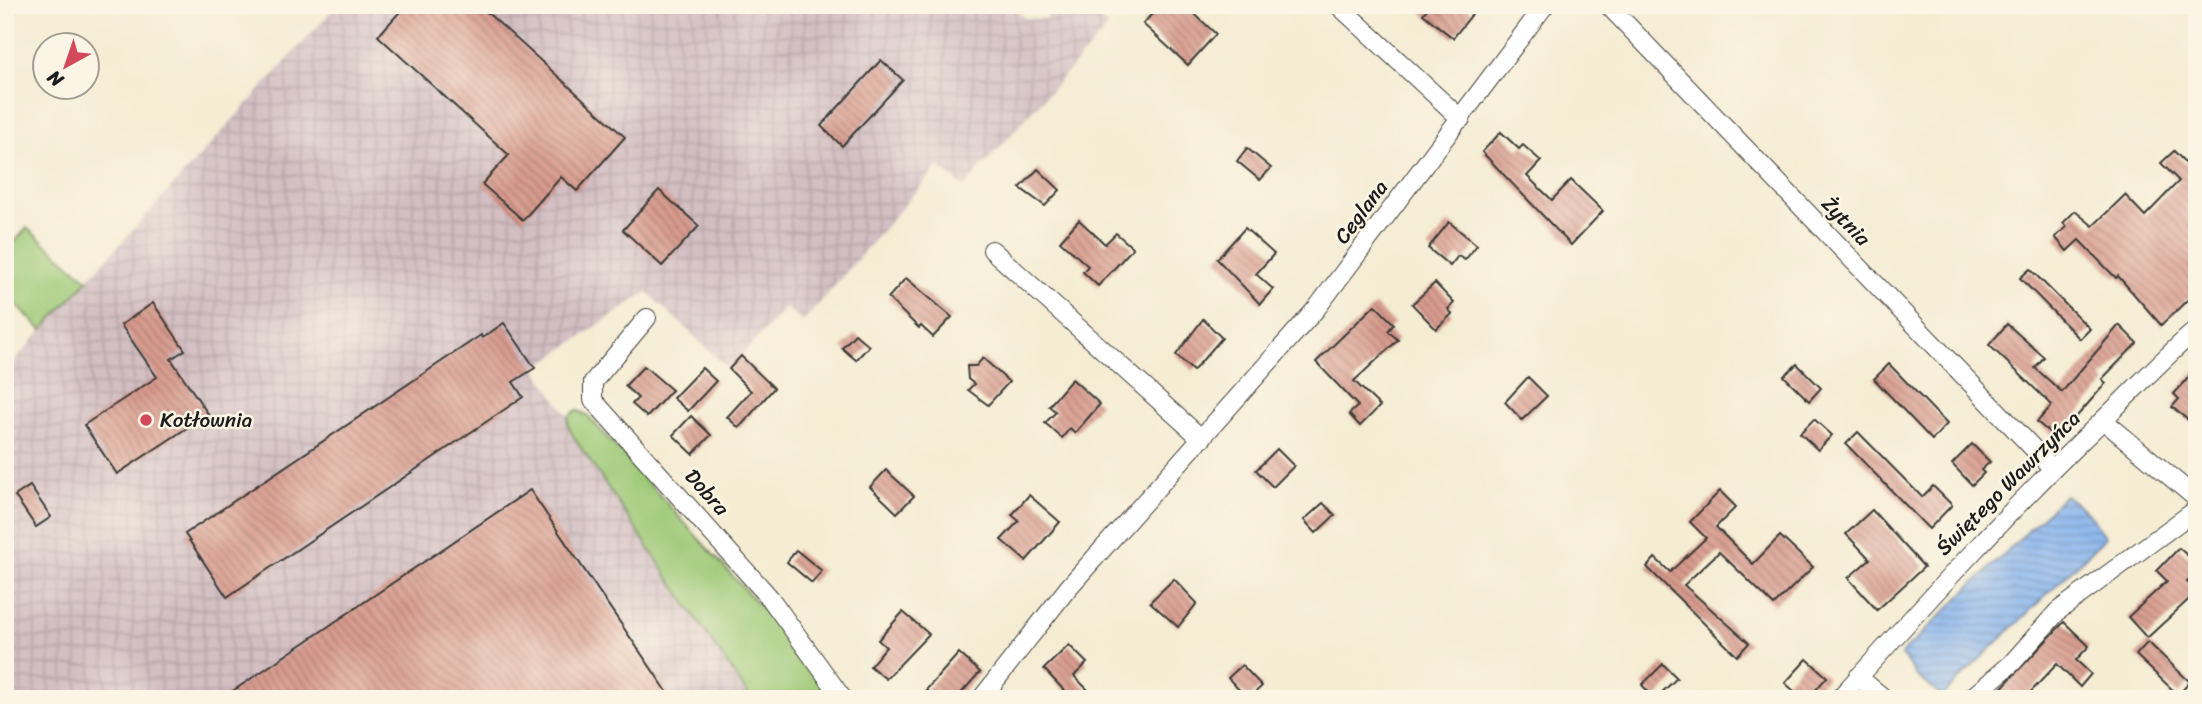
<svg xmlns="http://www.w3.org/2000/svg" width="2202" height="704" font-family="Sriracha,sans-serif">
<style>
.industrial{fill:url(#industrial-grid)}
.grass{fill:#9bc875;stroke:#5c7248;stroke-width:2}
.water{fill:url(#water-rules);stroke:#4f6684;stroke-width:2}
.building{fill:url(#building-back-hatch)}
.lines{fill:none;stroke-linecap:round;stroke-linejoin:round}
.street-casing{stroke:#3c3b37;stroke-width:20}
.street{stroke:#fff;stroke-width:18}
.poi-dot{fill:#d1495b;stroke:#fcf5e5;stroke-width:2.5}
.labels{text-anchor:middle;dominant-baseline:central;stroke-width:5;stroke-linejoin:round;paint-order:stroke}
.street-label{font-size:21px;fill:#1c1c1c;stroke:#fcf5e5}
.poi-label{font-size:21px;fill:#1c1c1c;stroke:#fcf5e5;text-anchor:start}
</style>
<defs>
<pattern id="industrial-grid" width="8" height="8" patternUnits="userSpaceOnUse" patternTransform="scale(1.75)"><rect width="8" height="8" fill="#d2bec3"/><path d="M0 4h8M4 0v8" fill="none" stroke="#b4a3a7"/></pattern>
<pattern id="water-rules" width="6" height="5" patternUnits="userSpaceOnUse" patternTransform="scale(1.75)"><rect width="6" height="5" fill="#82b1ed"/><path d="M0 2.5h6" fill="none" stroke="#6a8fbf"/></pattern>
<pattern id="building-back-hatch" width="6" height="6" patternUnits="userSpaceOnUse" patternTransform="scale(1.75)"><rect width="6" height="6" fill="#d89b8e"/><path d="M-1 5l2 2M0 0l6 6M5-1l2 2" fill="none" stroke="#ae7e73"/></pattern>
</defs>
<rect width="100%" height="100%" fill="#fcf5e5"/>
<filter id="ink" filterUnits="userSpaceOnUse"><feTurbulence type="fractalNoise" baseFrequency=".0143" numOctaves="2"/><feDisplacementMap in="SourceGraphic" scale="14" xChannelSelector="R" yChannelSelector="G"/><feConvolveMatrix kernelMatrix="1 2 1 2 8 2 1 2 1" color-interpolation-filters="sRGB"/></filter>
<filter id="wash" filterUnits="userSpaceOnUse"><feTurbulence type="fractalNoise" baseFrequency=".00686" numOctaves="4" result="noise"/><feDisplacementMap in="SourceGraphic" scale="28" xChannelSelector="R" yChannelSelector="G"/><feGaussianBlur stdDeviation="1.57" result="paint"/><feColorMatrix in="noise" values="0 0 0 0 0 0 0 0 0 0 0 0 0 0 0 0 0 1.4 0 .05"/><feComposite in="paint" operator="in"/></filter>
<g filter="url(#wash)">
<rect width="100%" height="100%" fill="#f4ecd3"/>
<polygon class="industrial" points="337,5 1010,5 1025,18 1045,19 1059,5 1084,5 1108,27 964,187 938,166 803,322 786,307 729,369 647,292 535,368 570,419 807,699 5,699 5,371"/>
<g class="grass">
<polygon points="27,228 88,280 42,330 5,294 5,253"/>
<polygon points="577,410 588,416 776,624 833,699 751,699 573,436 568,425 569,416"/>
</g>
<polygon class="water" points="2065,495 2087,512 2106,537 1942,696 1917,676 1901,654"/>
<g id="blocks">
<g class="building">
<polygon points="406,5 479,5 625,137 577,191 561,177 523,220 482,184 509,155 378,36"/>
<polygon points="1160,5 1185,5 1216,34 1188,65 1143,24"/>
<polygon points="1430,5 1464,5 1473,13 1453,38 1423,14"/>
<polygon points="881,60 903,80 842,146 821,126"/>
<polygon points="1501,132 1519,149 1523,145 1541,161 1527,176 1552,200 1571,180 1603,211 1571,245 1482,152"/>
<polygon points="1247,148 1271,168 1260,180 1237,161"/>
<polygon points="2174,151 2197,175 2197,291 2161,325 2118,276 2116,278 2079,240 2067,251 2055,237 2067,227 2063,223 2075,211 2093,226 2125,195 2145,216 2179,181 2161,163"/>
<polygon points="1038,169 1060,190 1045,206 1020,188"/>
<polygon points="659,190 699,226 662,266 623,230"/>
<polygon points="1079,220 1105,244 1116,233 1133,248 1098,286 1083,272 1088,266 1060,241"/>
<polygon points="1449,222 1477,245 1465,260 1458,256 1450,266 1428,248"/>
<polygon points="1245,228 1274,254 1256,274 1273,289 1260,304 1217,259"/>
<polygon points="2030,269 2090,329 2080,339 2020,278"/>
<polygon points="906,278 952,317 933,337 921,326 919,328 888,298"/>
<polygon points="1435,283 1454,303 1448,309 1452,314 1436,329 1412,304"/>
<polygon points="153,303 185,350 171,359 208,414 117,474 84,425 157,377 121,325"/>
<polygon points="1375,305 1394,324 1388,331 1398,340 1354,381 1380,406 1360,426 1349,414 1358,406 1316,362"/>
<polygon points="1203,319 1222,338 1193,371 1176,355"/>
<polygon points="504,323 535,368 513,382 523,397 227,597 185,534 481,335 482,338"/>
<polygon points="2007,324 2044,357 2035,368 2062,392 2119,325 2137,343 2102,379 2106,383 2057,439 2037,422 2052,405 1989,345"/>
<polygon points="855,334 869,346 856,360 842,348"/>
<polygon points="741,356 774,388 739,428 727,417 751,391 729,369"/>
<polygon points="983,358 1009,382 988,405 968,390 974,384 968,379 967,366 976,366"/>
<polygon points="1797,364 1821,388 1809,401 1784,376"/>
<polygon points="1889,364 1947,424 1932,440 1874,379"/>
<polygon points="644,366 672,390 647,417 632,404 638,398 625,386"/>
<polygon points="702,368 716,381 688,411 673,398"/>
<polygon points="2197,368 2197,427 2172,407 2179,399 2174,394"/>
<polygon points="1528,377 1547,396 1522,420 1505,402"/>
<polygon points="1072,379 1100,404 1075,433 1070,428 1062,438 1045,423 1056,412 1049,406"/>
<polygon points="691,416 711,435 693,454 673,435"/>
<polygon points="1814,419 1832,435 1818,450 1800,433"/>
<polygon points="1858,432 1922,497 1933,486 1952,505 1929,529 1846,444"/>
<polygon points="1972,444 1990,462 1981,470 1984,473 1972,485 1952,464"/>
<polygon points="1277,449 1294,466 1273,487 1256,470"/>
<polygon points="886,470 914,496 897,513 870,487"/>
<polygon points="30,486 51,517 36,527 15,496"/>
<polygon points="530,490 672,699 221,699"/>
<polygon points="1720,491 1736,507 1716,527 1753,564 1780,536 1813,567 1774,605 1719,552 1684,585 1749,643 1737,656 1647,567 1655,558 1670,572 1706,538 1690,522"/>
<polygon points="1029,495 1060,522 1026,561 1001,540 1019,521 1012,515"/>
<polygon points="1323,503 1335,515 1316,533 1304,520"/>
<polygon points="1872,510 1924,567 1877,610 1848,578 1870,559 1846,534"/>
<polygon points="2179,548 2197,564 2197,571 2187,582 2197,592 2147,638 2128,617 2167,581 2157,571"/>
<polygon points="796,550 822,571 812,583 787,562"/>
<polygon points="1174,579 1197,603 1178,627 1150,602"/>
<polygon points="903,612 929,634 886,679 870,666 886,647 878,640"/>
<polygon points="2064,622 2089,646 2076,660 2091,674 2080,687 2057,664 2024,699 1991,699"/>
<polygon points="2148,642 2190,682 2178,695 2136,655"/>
<polygon points="1069,645 1087,663 1074,676 1089,691 1081,699 1072,699 1044,669"/>
<polygon points="959,653 980,672 956,699 936,699 926,690"/>
<polygon points="1807,659 1827,677 1808,699 1803,699 1785,683"/>
<polygon points="1663,664 1677,678 1655,699 1642,685"/>
<polygon points="1242,665 1262,686 1248,699 1228,678"/>
</g>
</g>
</g>
<g filter="url(#ink)">
<use href="#blocks" fill-opacity="0" stroke="#3c3b37" stroke-width="2"/>
<g class="lines">
<g class="street-casing">
<g id="street">
<polyline points="1338,5 1461,119"/>
<polyline points="1608,5 2052,468"/>
<polyline points="992,250 1202,439"/>
<polyline points="647,318 593,382 593,400 770,598 843,699"/>
<polyline points="2103,420 2197,499"/>
<polyline points="1858,677 1885,699"/>
<polyline points="981,699 1068,588 1316,309 1545,5"/>
<path d="M 1839,699 C 1924,604 2009,510 2102,421 C 2134,390 2163,358 2197,329"/>
<polyline points="1970,699 2012,663 2058,611 2197,509"/>
</g>
</g>
<use href="#street" class="street"/>
</g>
</g>
<circle class="poi-dot" cx="146" cy="420" r="7"/>
<g class="labels">
<g class="street-label">
<text transform="translate(1361 212) rotate(-53)">Ceglana</text>
<text transform="translate(1846 221) rotate(46)">Żytnia</text>
<text transform="translate(2008 483) rotate(-45)">Świętego Wawrzyńca</text>
<text transform="translate(707 492) rotate(48)">Dobra</text>
</g>
<g class="poi-label">
<text x="160" y="420">Kotłownia</text>
</g>
</g>
<rect width="2202" height="704" fill="none" stroke="#fcf5e5" stroke-width="28"/>
<g transform="translate(66 66) rotate(220)"><circle r="33" fill="#fcf5e5" stroke="#a29e95" stroke-width="2"/>
<path d="M0-5L12 26L0 18L-12 26Z" fill="#d1495b"/>
<text y="-10" font-size="19" font-weight="bold" text-anchor="middle" fill="#1c1c1c">N</text>
</g>
</svg>
